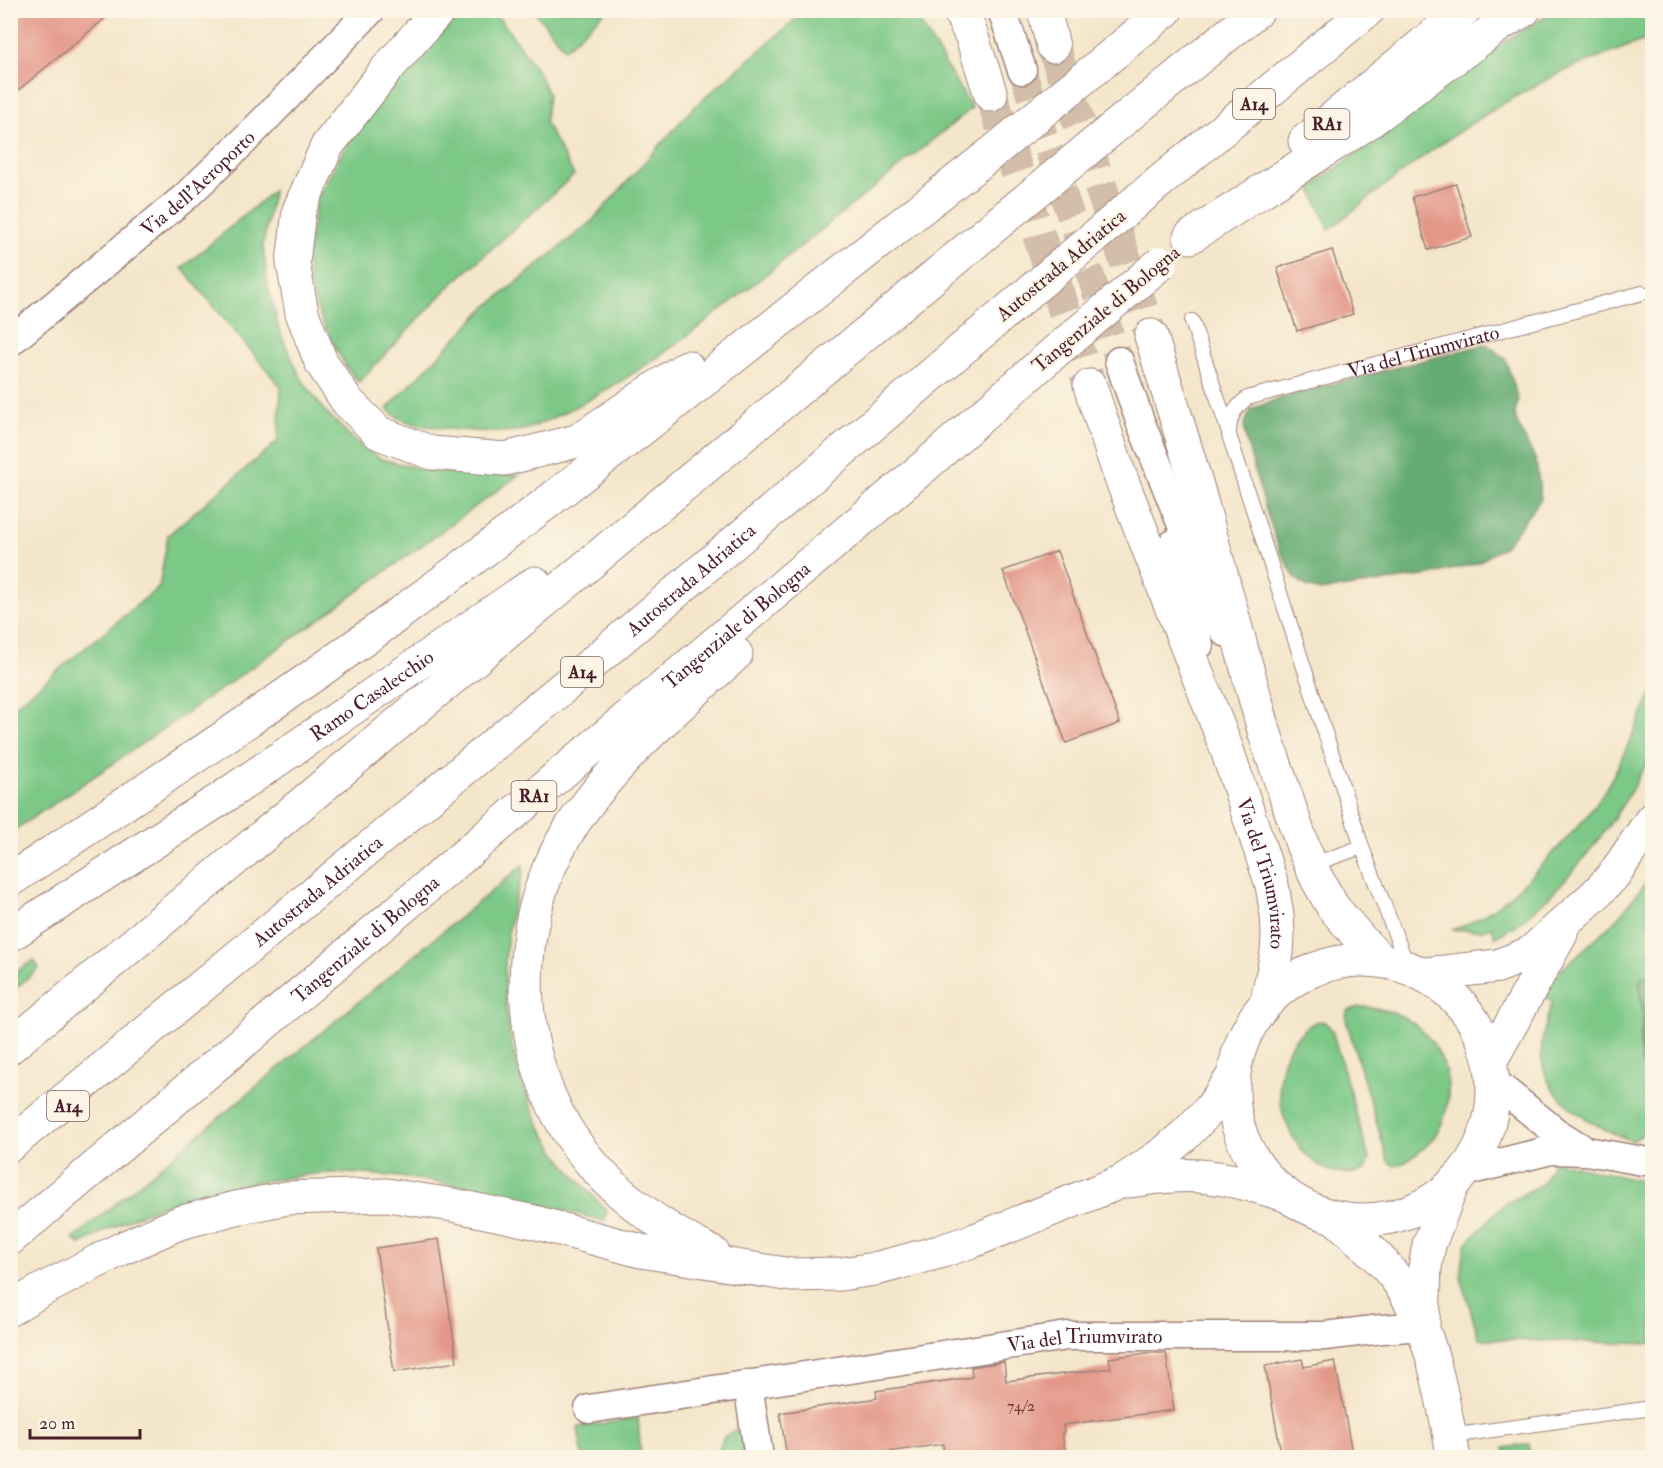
<svg xmlns="http://www.w3.org/2000/svg" width="1663" height="1468" font-family="'IM FELL Double Pica',serif">
<style>
.green{fill:#7cc886;stroke:#637458;stroke-width:1.5}
.forest{fill:#65ac73;stroke:#58664f;stroke-width:1.5}
.building{fill:#e39788}
.lines{fill:none;stroke-linecap:round;stroke-linejoin:round}
.street-tunnel{stroke:#d2beab;stroke-width:28;stroke-dasharray:28 14;stroke-linecap:butt}
.secondary-tunnel{stroke:#d2beab;stroke-width:33;stroke-dasharray:33 16;stroke-linecap:butt}
.lane-casing{stroke:#9f827b;stroke-width:16}
.street-casing{stroke:#9f827b;stroke-width:31}
.secondary-casing{stroke:#9f827b;stroke-width:35}
.highway-casing{stroke:#9f827b;stroke-width:35}
.lane{stroke:#fff;stroke-width:14}
.street{stroke:#fff;stroke-width:28}
.secondary{stroke:#fff;stroke-width:33}
.highway{stroke:#fff;stroke-width:33}
.highway-bridge-casing{stroke:#9f827b;stroke-width:35;stroke-linecap:butt}
.highway-bridge{stroke:#fff;stroke-width:33}
.labels{text-anchor:middle;dominant-baseline:central;stroke-width:4.5;stroke-linejoin:round;paint-order:stroke}
.number-label{font-size:16px;fill:#703d42}
.shield{fill:#fcf5e5;stroke:#7f5f63;stroke-width:1.5}
.shield-label{font-size:18px;font-weight:bold;fill:#4a1f2b}
.street-label{font-size:20px;fill:#4a1f2b;stroke:#fcf5e5}
</style>
<rect width="100%" height="100%" fill="#fcf5e5"/>
<filter id="ink" filterUnits="userSpaceOnUse"><feTurbulence type="fractalNoise" baseFrequency=".0167" numOctaves="2"/><feDisplacementMap in="SourceGraphic" scale="12" xChannelSelector="R" yChannelSelector="G"/><feConvolveMatrix kernelMatrix="1 2 1 2 8 2 1 2 1" color-interpolation-filters="sRGB"/></filter>
<filter id="wash" filterUnits="userSpaceOnUse"><feTurbulence type="fractalNoise" baseFrequency=".008" numOctaves="4" result="noise"/><feDisplacementMap in="SourceGraphic" scale="24" xChannelSelector="R" yChannelSelector="G"/><feGaussianBlur stdDeviation="1.35" result="paint"/><feColorMatrix in="noise" values="0 0 0 0 0 0 0 0 0 0 0 0 0 0 0 0 0 1.4 0 .05"/><feComposite in="paint" operator="in"/></filter>
<g filter="url(#wash)">
<rect width="100%" height="100%" fill="#f4e6cb"/>
<g class="green">
<polygon points="490,10 504,24 538,72 548,94 545,122 574,175 451,285 359,382 347,368 336,349 320,317 310,287 306,256 318,196 357,127 389,87 464,11"/>
<path d="M 1556,10 L 1652,11 L 1652,39 L 1639,42 C 1610,54 1578,64 1550,78 C 1470,118 1398,174 1329,230 L 1311,188 L 1418,105 L 1501,44 Z"/>
<polygon points="534,11 606,11 565,49"/>
<path d="M 805,11 L 913,11 L 972,108 C 906,161 840,214 774,268 C 709,320 644,373 569,410 C 554,417 539,426 523,430 C 498,434 467,431 442,428 C 422,426 402,424 387,409 L 484,309 L 592,221 L 693,108 Z"/>
<path d="M 273,191 L 263,245 L 268,287 L 280,333 L 301,378 L 323,409 L 356,442 L 381,459 L 429,471 L 519,475 C 351,597 184,718 11,832 L 11,709 L 159,587 L 168,535 L 278,441 L 281,387 L 182,268 Z"/>
<path d="M 1652,692 C 1653,706 1655,738 1652,751 C 1651,759 1644,768 1640,775 C 1612,828 1549,911 1495,937 L 1492,927 L 1482,930 L 1452,930 C 1493,917 1524,884 1553,853 C 1566,839 1581,825 1592,809 C 1618,775 1634,730 1652,692 Z"/>
<path d="M 523,865 C 525,875 518,886 516,896 C 511,913 508,932 506,950 C 500,1023 519,1104 564,1163 C 577,1180 593,1195 607,1211 L 604,1221 C 517,1198 417,1171 327,1173 C 314,1173 300,1176 287,1178 C 236,1184 184,1195 137,1216 C 118,1224 99,1234 80,1244 L 73,1239 Z"/>
<path d="M 1652,875 L 1652,975 L 1642,977 L 1639,984 L 1643,1015 L 1639,1051 L 1647,1068 L 1652,1067 L 1652,1129 L 1632,1141 C 1597,1128 1548,1103 1542,1061 C 1539,1042 1547,1020 1552,1002 L 1540,994 L 1552,978 L 1615,921 Z"/>
<polygon points="34,960 39,968 11,992 11,975"/>
<path d="M 1359,1007 C 1380,1007 1402,1013 1419,1028 C 1457,1061 1459,1123 1418,1153 C 1410,1159 1403,1165 1394,1166 L 1388,1161 L 1346,1020 L 1347,1011 Z"/>
<path d="M 1317,1021 L 1325,1022 L 1332,1030 L 1369,1159 L 1365,1170 C 1296,1197 1239,1064 1317,1021 Z"/>
<polygon points="1554,1161 1636,1180 1652,1181 1652,1344 1479,1339 1461,1277 1465,1245 1503,1205 1542,1184"/>
<polygon points="638,1418 641,1457 583,1457 578,1429 579,1427"/>
<polygon points="741,1426 746,1457 715,1458 724,1437"/>
<polygon points="1529,1444 1531,1457 1507,1457 1504,1448"/>
</g>
<g class="forest">
<polygon points="1487,344 1505,359 1513,382 1518,401 1515,414 1517,423 1536,461 1541,499 1505,546 1477,563 1430,575 1320,591 1308,587 1295,578 1279,549 1265,507 1246,440 1244,425 1251,409 1289,395"/>
<path d="M 1652,975 L 1652,1067 L 1647,1068 L 1641,1064 C 1638,1047 1643,1032 1643,1016 C 1643,1003 1637,989 1642,977 Z"/>
</g>
<g id="blocks">
<g class="building">
<polygon points="10,10 115,10 10,97"/>
<polygon points="1456,184 1472,237 1428,250 1412,197"/>
<polygon points="1332,250 1353,314 1297,331 1277,268"/>
<polygon points="1057,551 1120,723 1066,743 1003,571"/>
<polygon points="439,1239 457,1362 394,1372 376,1248"/>
<polygon points="1147,1353 1166,1353 1174,1410 1063,1425 1064,1432 1062,1432 1066,1458 944,1458 943,1444 845,1458 787,1458 780,1413 877,1398 876,1391 972,1377 971,1367 1004,1362 1006,1381 1111,1368 1109,1358"/>
<polygon points="1302,1359 1304,1367 1335,1361 1353,1458 1282,1458 1265,1366"/>
</g>
</g>
</g>
<g filter="url(#ink)">
<use href="#blocks" fill-opacity="0" stroke="#9f827b" stroke-width="1.5"/>
<g class="lines">
<polyline class="street-tunnel" points="1022,70 1119,361"/>
<g class="secondary-tunnel">
<polyline points="1053,46 1151,336"/>
<polyline points="991,95 1090,386"/>
</g>
<g class="lane-casing">
<g id="lane">
<polyline points="1192,321 1228,430"/>
<path id="s1" d="M 1362,847 L 1229,435 C 1229,417 1234,409 1247,398 L 1642,293"/>
<polyline points="1311,865 1362,847 1408,968"/>
<polyline points="1450,1436 1652,1408"/>
</g>
</g>
<g class="street-casing">
<g id="street">
<polyline points="1002,10 1022,70"/>
<path id="s2" d="M 10,342 L 185,197 L 244,141 L 371,10"/>
<polyline points="1119,361 1140,421 1225,632"/>
<polyline points="1173,544 1199,645"/>
<polyline points="1493,1081 1557,1133 1586,1151"/>
<polyline points="1464,1172 1551,1150 1586,1151 1643,1161"/>
<polyline points="748,1384 759,1458"/>
<path id="s3" d="M 589,1409 L 1067,1336 L 1325,1336 L 1382,1329 L 1423,1326"/>
</g>
</g>
<g class="secondary-casing">
<g id="secondary">
<polyline points="963,10 991,95"/>
<polyline points="1044,10 1053,46"/>
<polyline points="1151,336 1197,486 1265,734 1303,847 1317,879 1333,907 1362,941 1382,961"/>
<path id="s4" d="M 1090,386 L 1119,473 L 1226,747 L 1272,885 L 1277,915 L 1278,935 L 1277,953 L 1267,1001"/>
<circle cx="1363" cy="1090" r="130"/>
<path d="M 1335,1218 C 1355,1236 1377,1254 1394,1276 C 1432,1325 1442,1397 1454,1458"/>
<polyline points="1423,1324 1425,1267 1429,1245 1453,1183"/>
</g>
</g>
<g class="highway-casing">
<g id="highway">
<polyline points="439,10 386,70 327,146 299,210 293,263 302,313 321,362 347,401 379,433 432,453 505,459 577,441 687,367"/>
<polyline points="959,10 969,31"/>
<polyline points="1096,68 1166,10"/>
<polyline points="1112,129 1258,10"/>
<polyline points="1305,141 1464,10"/>
<polyline points="1140,198 1368,10"/>
<polyline points="1190,237 1369,122 1498,26 1524,10"/>
<path d="M 10,880 C 135,797 263,713 384,625 C 590,474 788,313 988,156"/>
<path id="s5" d="M 10,935 L 222,798 L 535,583"/>
<polyline points="1427,974 1498,966 1530,953 1595,895 1613,876 1652,819"/>
<polyline points="10,1047 1009,214"/>
<polyline points="1490,1062 1561,934"/>
<path id="s6" d="M 10,1145 L 590,665 L 1034,288"/>
<path d="M 1128,1181 C 1151,1178 1175,1174 1199,1176 C 1229,1178 1257,1186 1286,1195"/>
<path id="s7" d="M 10,1239 L 925,466 L 1056,351"/>
<path d="M 713,1253 C 661,1228 614,1194 579,1148 C 513,1059 509,929 566,835 C 610,764 675,710 736,654"/>
<polyline points="10,1309 40,1291 121,1249 179,1223 236,1208 287,1198 387,1195 453,1205 534,1222 641,1251 792,1275 841,1274 875,1269 939,1252 975,1240 1123,1181 1164,1153 1187,1133 1211,1108 1233,1076"/>
</g>
</g>
<use href="#lane" class="lane"/>
<use href="#street" class="street"/>
<use href="#secondary" class="secondary"/>
<use href="#highway" class="highway"/>
<g class="highway-bridge-casing">
<g id="highway-bridge">
<polyline points="988,156 1096,68"/>
<polyline points="1009,214 1112,129"/>
<polyline points="1034,288 1140,198"/>
<polyline points="1056,351 1161,263"/>
</g>
</g>
<use href="#highway-bridge" class="highway-bridge"/>
</g>
</g>
<g class="labels">
<g class="number-label">
<text x="1021" y="1406">74/2</text>
</g>
<g class="shield">
<rect x="1233" y="89" width="42" height="30" rx="4.5"/>
<rect x="1304.5" y="109" width="45" height="30" rx="4.5"/>
<rect x="561" y="657" width="42" height="30" rx="4.5"/>
<rect x="511.5" y="781" width="45" height="30" rx="4.5"/>
<rect x="47" y="1091" width="42" height="30" rx="4.5"/>
</g>
<g class="shield-label">
<text x="1254" y="104">A14</text>
<text x="1327" y="124">RA1</text>
<text x="582" y="672">A14</text>
<text x="534" y="796">RA1</text>
<text x="68" y="1106">A14</text>
</g>
<g class="street-label">
<text stroke="none"><textPath href="#s2" startOffset="246">Via dell'Aeroporto</textPath></text>
<text transform="translate(1061 265) rotate(-40)">Autostrada Adriatica</text>
<text transform="translate(1106 309) rotate(-40)">Tangenziale di Bologna</text>
<text stroke="none"><textPath href="#s1" startOffset="658">Via del Triumvirato</textPath></text>
<text stroke="none"><textPath href="#s6" startOffset="885">Autostrada Adriatica</textPath></text>
<text stroke="none"><textPath href="#s7" startOffset="951">Tangenziale di Bologna</textPath></text>
<text stroke="none"><textPath href="#s5" startOffset="434">Ramo Casalecchio</textPath></text>
<text stroke="none"><textPath href="#s4" startOffset="518">Via del Triumvirato</textPath></text>
<text stroke="none"><textPath href="#s6" startOffset="399">Autostrada Adriatica</textPath></text>
<text stroke="none"><textPath href="#s7" startOffset="465">Tangenziale di Bologna</textPath></text>
<text stroke="none"><textPath href="#s3" startOffset="501">Via del Triumvirato</textPath></text>
</g>
</g>
<rect width="1663" height="1468" fill="none" stroke="#fcf5e5" stroke-width="36"/>
<path d="M30 1429v9h110v-9" fill="none" stroke="#4a1f2b" stroke-width="3"/>
<text x="39" y="1429" font-size="18" fill="#4a1f2b" stroke="#fcf5e5" stroke-width="4.5" paint-order="stroke">20 m</text>
</svg>
